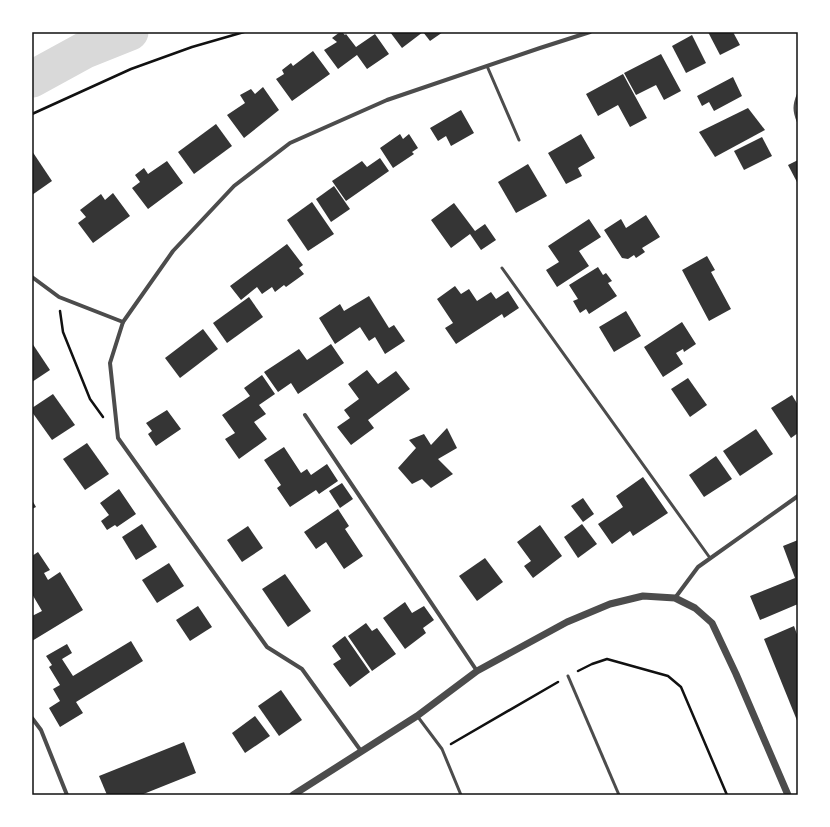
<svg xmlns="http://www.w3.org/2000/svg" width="830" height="827" font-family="'PT Sans',sans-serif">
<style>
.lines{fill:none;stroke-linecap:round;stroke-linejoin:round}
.river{stroke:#d9d9d9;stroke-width:37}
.building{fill:#353535}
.path{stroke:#111;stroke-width:2.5}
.service{stroke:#4c4c4c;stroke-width:3}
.minor{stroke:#4c4c4c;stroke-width:4}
.tertiary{stroke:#4c4c4c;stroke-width:7}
.neatline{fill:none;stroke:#111;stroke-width:1.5}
</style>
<rect width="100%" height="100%" fill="#fff"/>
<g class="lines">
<polyline class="river" points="32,79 85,50 130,32"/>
</g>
<g class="building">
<polygon points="340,32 342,32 345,35 346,34 356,47 375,34 389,54 367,69 357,55 338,69 324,50 337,42 332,38"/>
<polygon points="390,32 423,32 402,48"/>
<polygon points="423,32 443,32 430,41"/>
<polygon points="708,32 733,32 740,45 720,55"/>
<polygon points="692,35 706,63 686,73 672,46"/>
<polygon points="313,51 330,74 292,101 276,79 284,74 282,70 291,63 293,66"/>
<polygon points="661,54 681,91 664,100 656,85 636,95 624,73"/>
<polygon points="623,74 647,118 630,127 618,105 598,116 586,94"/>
<polygon points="733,77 742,96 714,111 709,102 702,106 697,96"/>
<polygon points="263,87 279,110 244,138 227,115 245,103 240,95 251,89 255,94"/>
<polygon points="748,108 765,130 715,157 699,132"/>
<polygon points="461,110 474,133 451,146 446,136 438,141 430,128"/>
<polygon points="216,124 232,146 194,174 178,152"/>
<polygon points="400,134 403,139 409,134 418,148 412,152 414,154 393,168 380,148"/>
<polygon points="581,134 595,158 578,168 582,176 566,184 548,153"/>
<polygon points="762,137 772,156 744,170 734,151"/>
<polygon points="32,151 52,181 32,195"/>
<polygon points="380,158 389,171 346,201 332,181 362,161 367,167"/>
<polygon points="798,160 798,184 788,165"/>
<polygon points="167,161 183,183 148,209 132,188 140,182 135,175 144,168 148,174"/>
<polygon points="528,164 547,196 516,213 498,182"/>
<polygon points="334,186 350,209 331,222 316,199"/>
<polygon points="113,193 130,216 93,243 78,223 86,217 80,210 101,194 105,200"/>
<polygon points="312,202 334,234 308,251 287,220"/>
<polygon points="454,203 475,231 485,224 496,240 481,250 470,234 451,248 431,220"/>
<polygon points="646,215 660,237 642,248 645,252 636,258 634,255 628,259 622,258 604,230 621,219 626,228"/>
<polygon points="589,219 601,237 579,251 589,266 557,287 546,270 559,262 548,246"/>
<polygon points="287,244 303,265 299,268 304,274 286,287 284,285 275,292 272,287 262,294 257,287 241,300 230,286"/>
<polygon points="707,256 715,270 711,272 731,309 709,321 682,270"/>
<polygon points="598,267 603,275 606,273 612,281 608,283 617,296 589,314 586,309 580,313 573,301 578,299 569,285"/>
<polygon points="455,286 461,294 469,289 477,301 491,292 496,299 508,291 519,308 504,318 502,314 456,344 445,328 453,323 437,299"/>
<polygon points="369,296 389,328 394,325 405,341 385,354 375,337 369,341 360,327 335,344 319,318 340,304 344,311"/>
<polygon points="249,297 263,317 227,343 213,323"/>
<polygon points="626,311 641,336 614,352 599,327"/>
<polygon points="682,322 696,344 684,352 683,349 676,353 683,364 663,377 644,347"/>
<polygon points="203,329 218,349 180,378 165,358"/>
<polygon points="32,343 50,370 32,382"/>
<polygon points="331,344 344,363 298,394 291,383 278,392 264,372 299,349 307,360"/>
<polygon points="367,370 378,384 396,371 410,389 368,420 374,428 351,445 337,427 350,418 344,410 359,399 348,384"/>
<polygon points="262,375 275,394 259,405 266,414 254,422 267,439 239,459 225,439 235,433 222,415 250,396 244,388"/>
<polygon points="688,378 707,405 690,417 671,389"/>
<polygon points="53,394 75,425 52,440 32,412 32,408"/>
<polygon points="792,395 798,405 798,433 791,438 771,408"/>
<polygon points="167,410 181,429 156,446 148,434 152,431 146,423"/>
<polygon points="447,428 457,448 438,459 453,474 431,488 422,479 412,484 398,468 416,448 409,440 424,434 431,445"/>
<polygon points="756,429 773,454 740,476 723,451"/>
<polygon points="87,443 109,474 85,490 63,459"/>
<polygon points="284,447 301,473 307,469 311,475 327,464 338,481 319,494 316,490 290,507 277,488 281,485 264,460"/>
<polygon points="716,456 732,479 704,497 689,475"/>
<polygon points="643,477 668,513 633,536 630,531 612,544 598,524 623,507 616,496"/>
<polygon points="342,483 353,499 340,508 329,491"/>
<polygon points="119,489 136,514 117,527 115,525 107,530 101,521 109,515 100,503"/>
<polygon points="583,498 594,514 583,522 571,506"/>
<polygon points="32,500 36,507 32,509"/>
<polygon points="338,509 349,526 345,529 363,556 344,569 326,542 316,549 304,532"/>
<polygon points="142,524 157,547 136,560 122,537"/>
<polygon points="582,524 597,544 578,558 564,537"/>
<polygon points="540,525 562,556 533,578 524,566 531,561 517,542"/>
<polygon points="248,526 263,548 242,562 227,540"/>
<polygon points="798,540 798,604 760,620 750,596 795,578 783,546"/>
<polygon points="38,552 50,570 44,573 48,580 60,572 83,610 32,641 32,616 42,611 32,594 32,556"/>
<polygon points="485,558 503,582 477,601 459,576"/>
<polygon points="169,563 184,586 157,603 142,580"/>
<polygon points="285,574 311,611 288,627 262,589"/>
<polygon points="405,602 412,613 424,606 434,620 423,628 426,633 405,649 383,618"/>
<polygon points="198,606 212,627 190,641 176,620"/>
<polygon points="366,623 372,631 377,628 396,654 372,671 348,636"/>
<polygon points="794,626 798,637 798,723 764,639"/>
<polygon points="345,636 370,672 350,687 333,664 341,659 332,646"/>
<polygon points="131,641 143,661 76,702 83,713 60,727 49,708 60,701 53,689 60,685 49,667 52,665 46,656 67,644 72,653 62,659 73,676"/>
<polygon points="281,690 302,720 279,736 258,706"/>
<polygon points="255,716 270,736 245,753 232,733"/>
<polygon points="184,742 196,773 141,795 107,795 99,776"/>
</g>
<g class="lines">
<g class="path">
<polyline points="32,114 131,69 192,47 244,32"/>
<polyline points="60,311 63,332 90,399 103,417"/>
<polyline points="578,671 592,664 607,659 668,676 681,687 727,795"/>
<polyline points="451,744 558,682"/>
</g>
<g class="service">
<polyline points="487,66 519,140"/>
<path d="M 798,95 C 794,105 794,111 798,121"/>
<polyline points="502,268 710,558"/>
<polyline points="568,676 619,795"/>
<polyline points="418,717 442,749 461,795"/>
</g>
<g class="minor">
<polyline points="32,277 59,297 123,322 173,251 234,186 290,143 387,100 540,48 590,32"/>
<polyline points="123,322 110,363 118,438 267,647 302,669 361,751"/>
<polyline points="305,415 477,671"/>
<polyline points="675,598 698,567 798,496"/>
<polyline points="32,718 41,730 67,795"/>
</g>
<polyline class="tertiary" points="293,795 417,716 477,671 567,622 610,604 643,596 675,598 695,608 712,623 736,674 788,795"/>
</g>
<rect width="830" height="827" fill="none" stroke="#ffffff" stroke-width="66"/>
<rect x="33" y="33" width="764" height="761" class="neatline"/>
</svg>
